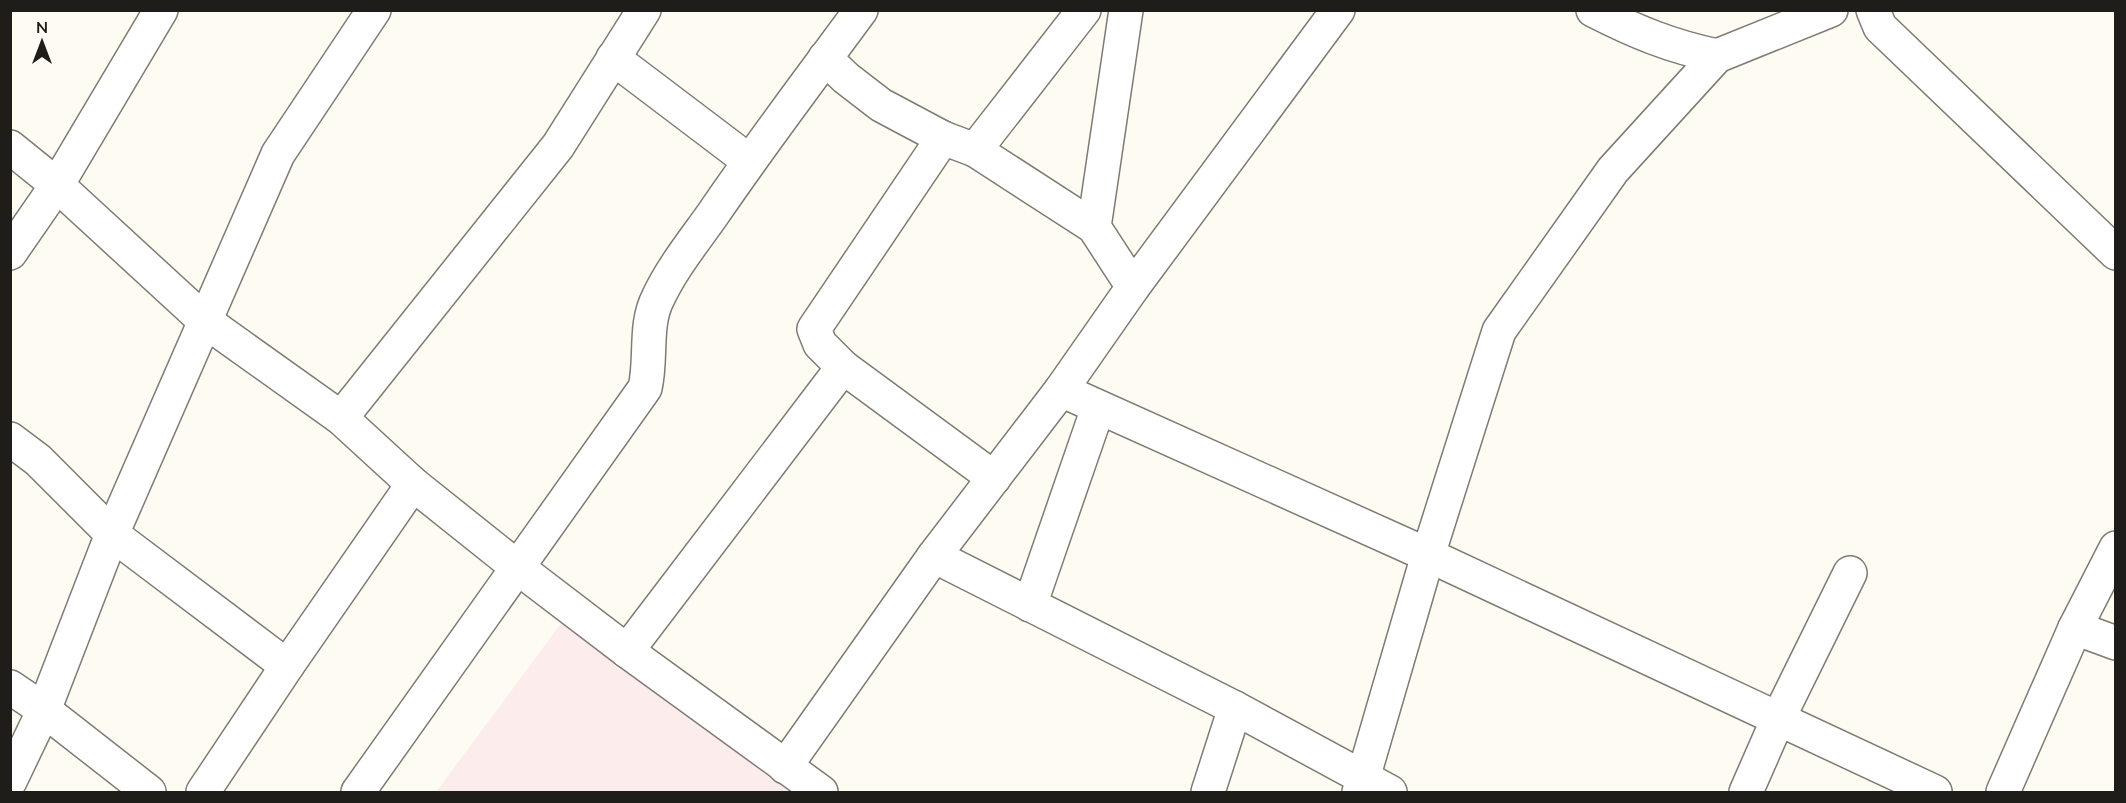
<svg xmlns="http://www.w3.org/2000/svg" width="2126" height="803" font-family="Mulish,sans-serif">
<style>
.education{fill:#fdecec}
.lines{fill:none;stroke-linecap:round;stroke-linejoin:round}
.minor-casing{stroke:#7e7b73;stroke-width:36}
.minor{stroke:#fff;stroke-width:33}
</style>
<rect width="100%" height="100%" fill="#fefbf2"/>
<polygon class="education" points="565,618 806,792 436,792"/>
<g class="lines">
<g class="minor-casing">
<g id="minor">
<polyline points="1126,10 1094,227 1133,287"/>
<path d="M 1593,10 C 1636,32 1670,46 1717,56"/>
<polyline points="1873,10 1880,27 2116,253"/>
<polyline points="613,58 749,161"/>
<polyline points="825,58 846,78 881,105 943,138 975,150 1094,227"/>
<polyline points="943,138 814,329 820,344 843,367 994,478"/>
<polyline points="10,147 57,185 205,321 341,418 413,484 517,567 627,651 821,792"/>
<polyline points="975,150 1084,10"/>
<polyline points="10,253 57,185 161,10"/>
<polyline points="1061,390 1428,555 1935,792"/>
<polyline points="341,418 558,146 644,10"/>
<polyline points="10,439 38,460 112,534 287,666"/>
<polyline points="934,556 1235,708 1390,792"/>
<polyline points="1030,605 1098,408"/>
<polyline points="2075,628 2116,643"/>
<polyline points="627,651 843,367"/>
<polyline points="10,687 44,710 149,792"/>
<polyline points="785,767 934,556 1061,390 1133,287 1338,10"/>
<polyline points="10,781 44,710 112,534 278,154 374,10"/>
<polyline points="203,792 287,666 413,484"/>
<path d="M 358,792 L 645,388 C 652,359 644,325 658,298 C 672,268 694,241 713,214 C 760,145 811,78 861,10"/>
<polyline points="1208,792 1235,708"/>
<polyline points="1359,792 1428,555 1499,331 1613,170 1717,56 1831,10"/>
<polyline points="1746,792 1778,719 1850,573"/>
<polyline points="2003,792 2075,628 2116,548"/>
</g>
</g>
<use href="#minor" class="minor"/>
</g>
<rect width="2126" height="803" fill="none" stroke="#1e1d1a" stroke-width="24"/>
<g transform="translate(42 42)" stroke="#fefbf2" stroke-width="4.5" paint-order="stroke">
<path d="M0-4.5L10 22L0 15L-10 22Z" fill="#1e1d1a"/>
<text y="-9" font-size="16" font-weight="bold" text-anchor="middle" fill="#1e1d1a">N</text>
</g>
</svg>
